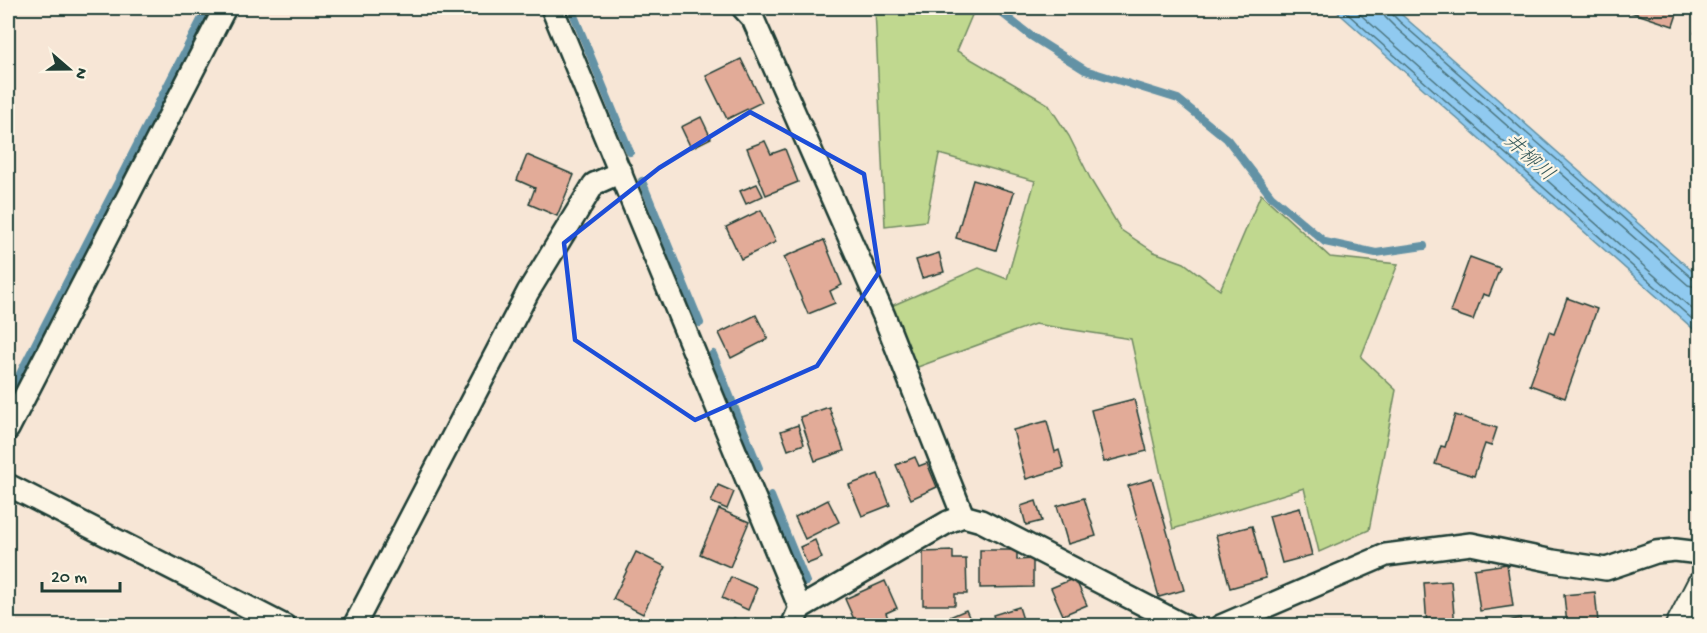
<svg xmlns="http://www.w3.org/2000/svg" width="1707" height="633" font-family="'Gochi Hand','Klee One',sans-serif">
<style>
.green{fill:#c0d88f;stroke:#708a62;stroke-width:1.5}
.water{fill:#90caf0;stroke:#6392a5;stroke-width:1.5}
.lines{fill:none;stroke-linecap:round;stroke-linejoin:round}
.shore{stroke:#4c757f;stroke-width:1.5}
.stream{stroke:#6392a5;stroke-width:8}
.building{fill:#e2ab98;stroke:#1f3d34;stroke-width:1.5}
.minor-casing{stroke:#1f3d34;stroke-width:26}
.tertiary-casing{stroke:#1f3d34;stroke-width:30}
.minor{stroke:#fcf5e5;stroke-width:21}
.tertiary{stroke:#fcf5e5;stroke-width:26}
.marked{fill:none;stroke:#1d4ed8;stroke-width:4.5;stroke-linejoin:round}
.labels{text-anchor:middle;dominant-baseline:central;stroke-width:4.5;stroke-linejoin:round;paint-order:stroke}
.water-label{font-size:20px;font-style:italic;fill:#36595a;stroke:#fcf5e5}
</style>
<rect width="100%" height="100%" fill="#f7e6d6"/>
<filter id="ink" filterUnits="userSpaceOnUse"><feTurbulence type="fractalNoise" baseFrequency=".0167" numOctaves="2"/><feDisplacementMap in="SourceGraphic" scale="12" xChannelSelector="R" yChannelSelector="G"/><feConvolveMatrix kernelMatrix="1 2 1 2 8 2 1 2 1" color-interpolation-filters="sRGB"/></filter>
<g filter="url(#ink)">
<polygon class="green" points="875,8 975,8 957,51 1048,104 1069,136 1092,182 1121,230 1154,252 1184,263 1220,290 1261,194 1330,257 1398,264 1361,357 1396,390 1369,530 1319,552 1304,488 1173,529 1131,339 1035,324 915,368 889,307 979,268 1007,279 1035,181 939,154 926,221 885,226"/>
<polygon class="water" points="1333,8 1394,8 1699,277 1699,334"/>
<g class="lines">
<g class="shore">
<polyline points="1341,8 1700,326"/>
<polyline points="1353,8 1700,316"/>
<polyline points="1383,8 1385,17 1395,27 1688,285 1700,288"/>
<polyline points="1390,8 1391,13 1400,22 1693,279 1700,281"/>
</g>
<g class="stream">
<polyline points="571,8 630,152"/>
<polyline points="999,8 1003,14 1031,36 1085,70 1178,99 1227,139 1271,196 1325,242 1376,253 1424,246"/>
<polyline points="642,181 700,323"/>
<polyline points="713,354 759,468"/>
<polyline points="8,397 207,8"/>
<polyline points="771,496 806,582"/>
</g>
</g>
<g class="building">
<polygon points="1619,8 1679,8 1673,26"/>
<polygon points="1700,17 1700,35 1695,33"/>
<polygon points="741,59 762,102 727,119 706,76"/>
<polygon points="701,117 711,138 691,148 681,127"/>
<polygon points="765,141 771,154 785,149 798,182 766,195 747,148"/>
<polygon points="527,155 574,175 557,216 529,204 535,188 517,180"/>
<polygon points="973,180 1014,192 996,250 956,238"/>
<polygon points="757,184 763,196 746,204 740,191"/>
<polygon points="761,210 776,242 741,259 726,227"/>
<polygon points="824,240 842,285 830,291 835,303 808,314 784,257"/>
<polygon points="939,253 944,272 922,278 916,260"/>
<polygon points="1470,257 1500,268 1489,296 1483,294 1473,320 1450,312"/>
<polygon points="1567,298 1597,309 1565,398 1530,385 1549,332 1554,334"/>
<polygon points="756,315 768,339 731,358 719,333"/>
<polygon points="1134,399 1147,451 1104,462 1091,410"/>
<polygon points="829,407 844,451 815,461 800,417"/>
<polygon points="1455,415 1497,428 1491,446 1485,444 1474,476 1435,464 1441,446 1445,447"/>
<polygon points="1047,421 1055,452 1059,450 1064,468 1026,479 1013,430"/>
<polygon points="798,425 804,444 788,450 781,431"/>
<polygon points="915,457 919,466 927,463 937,487 911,499 896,465"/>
<polygon points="878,474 890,505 862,516 849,485"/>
<polygon points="1152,479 1184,590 1159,597 1128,486"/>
<polygon points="718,485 734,492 727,509 711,502"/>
<polygon points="1084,498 1096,536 1068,544 1057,506"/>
<polygon points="828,500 839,522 805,539 795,517"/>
<polygon points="1036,501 1042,521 1026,525 1021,506"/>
<polygon points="1300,508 1312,555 1282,563 1269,516"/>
<polygon points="719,509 749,522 730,567 700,554"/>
<polygon points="1252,526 1266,578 1230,588 1216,535"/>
<polygon points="815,540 822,558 807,564 800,547"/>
<polygon points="980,550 1017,550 1017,560 1033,559 1033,587 980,588"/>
<polygon points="953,551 953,559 966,559 967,594 955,594 955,605 923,605 923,552"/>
<polygon points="636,552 666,567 643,614 613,599"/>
<polygon points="1507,564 1513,606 1480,611 1474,569"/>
<polygon points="731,577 757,588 748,610 722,598"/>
<polygon points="1075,578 1087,605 1063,615 1051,588"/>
<polygon points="885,581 897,608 886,613 891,626 857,626 845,599"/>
<polygon points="1451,581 1455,626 1427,626 1424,583"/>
<polygon points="1595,592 1598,622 1567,625 1564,595"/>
<polygon points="1019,607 1025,626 996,626 993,615"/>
<polygon points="966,610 973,626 931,626 931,625"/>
<polygon points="1152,615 1154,626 1125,626 1125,622"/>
<polygon points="734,618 751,626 730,626"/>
<polygon points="1520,618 1522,626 1492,626"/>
</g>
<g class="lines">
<g class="minor-casing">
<g id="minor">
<polyline points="552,8 800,608 948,522 963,516 981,521 1185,626"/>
<polyline points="743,8 753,19 884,316 963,516"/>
<polyline points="8,429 225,8"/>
<polyline points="8,485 285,626"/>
<polyline points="354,626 528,292 594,184 621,172"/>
<polyline points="792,626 800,608"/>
<polyline points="1221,626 1386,555 1471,544 1553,561 1606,569 1656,552 1675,550 1700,553"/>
</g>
</g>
<g class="tertiary-casing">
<polyline id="tertiary" points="1679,626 1700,585"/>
</g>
<use href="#minor" class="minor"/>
<use href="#tertiary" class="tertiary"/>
</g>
</g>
<path class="marked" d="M 750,112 L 864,174 L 879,272 L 817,366 L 695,420 L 575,340 L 564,243 L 659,168 Z"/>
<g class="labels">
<g class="water-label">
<text transform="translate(1528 159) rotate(42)">井柳川</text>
</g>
</g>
<rect width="1707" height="633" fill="none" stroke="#fcf5e5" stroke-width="30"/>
<rect x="15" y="15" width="1677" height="603" fill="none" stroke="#1f3d34" stroke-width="2" filter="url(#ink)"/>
<g transform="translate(69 69) rotate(110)" stroke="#fcf5e5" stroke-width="4.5" paint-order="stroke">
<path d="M0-4.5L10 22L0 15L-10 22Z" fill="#1f3d34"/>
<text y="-9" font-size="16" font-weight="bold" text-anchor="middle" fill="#1f3d34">N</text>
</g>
<path d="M42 582v9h78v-9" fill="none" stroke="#1f3d34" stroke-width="3"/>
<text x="51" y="582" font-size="18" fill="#1f3d34" stroke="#fcf5e5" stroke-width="4.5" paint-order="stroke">20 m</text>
</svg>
